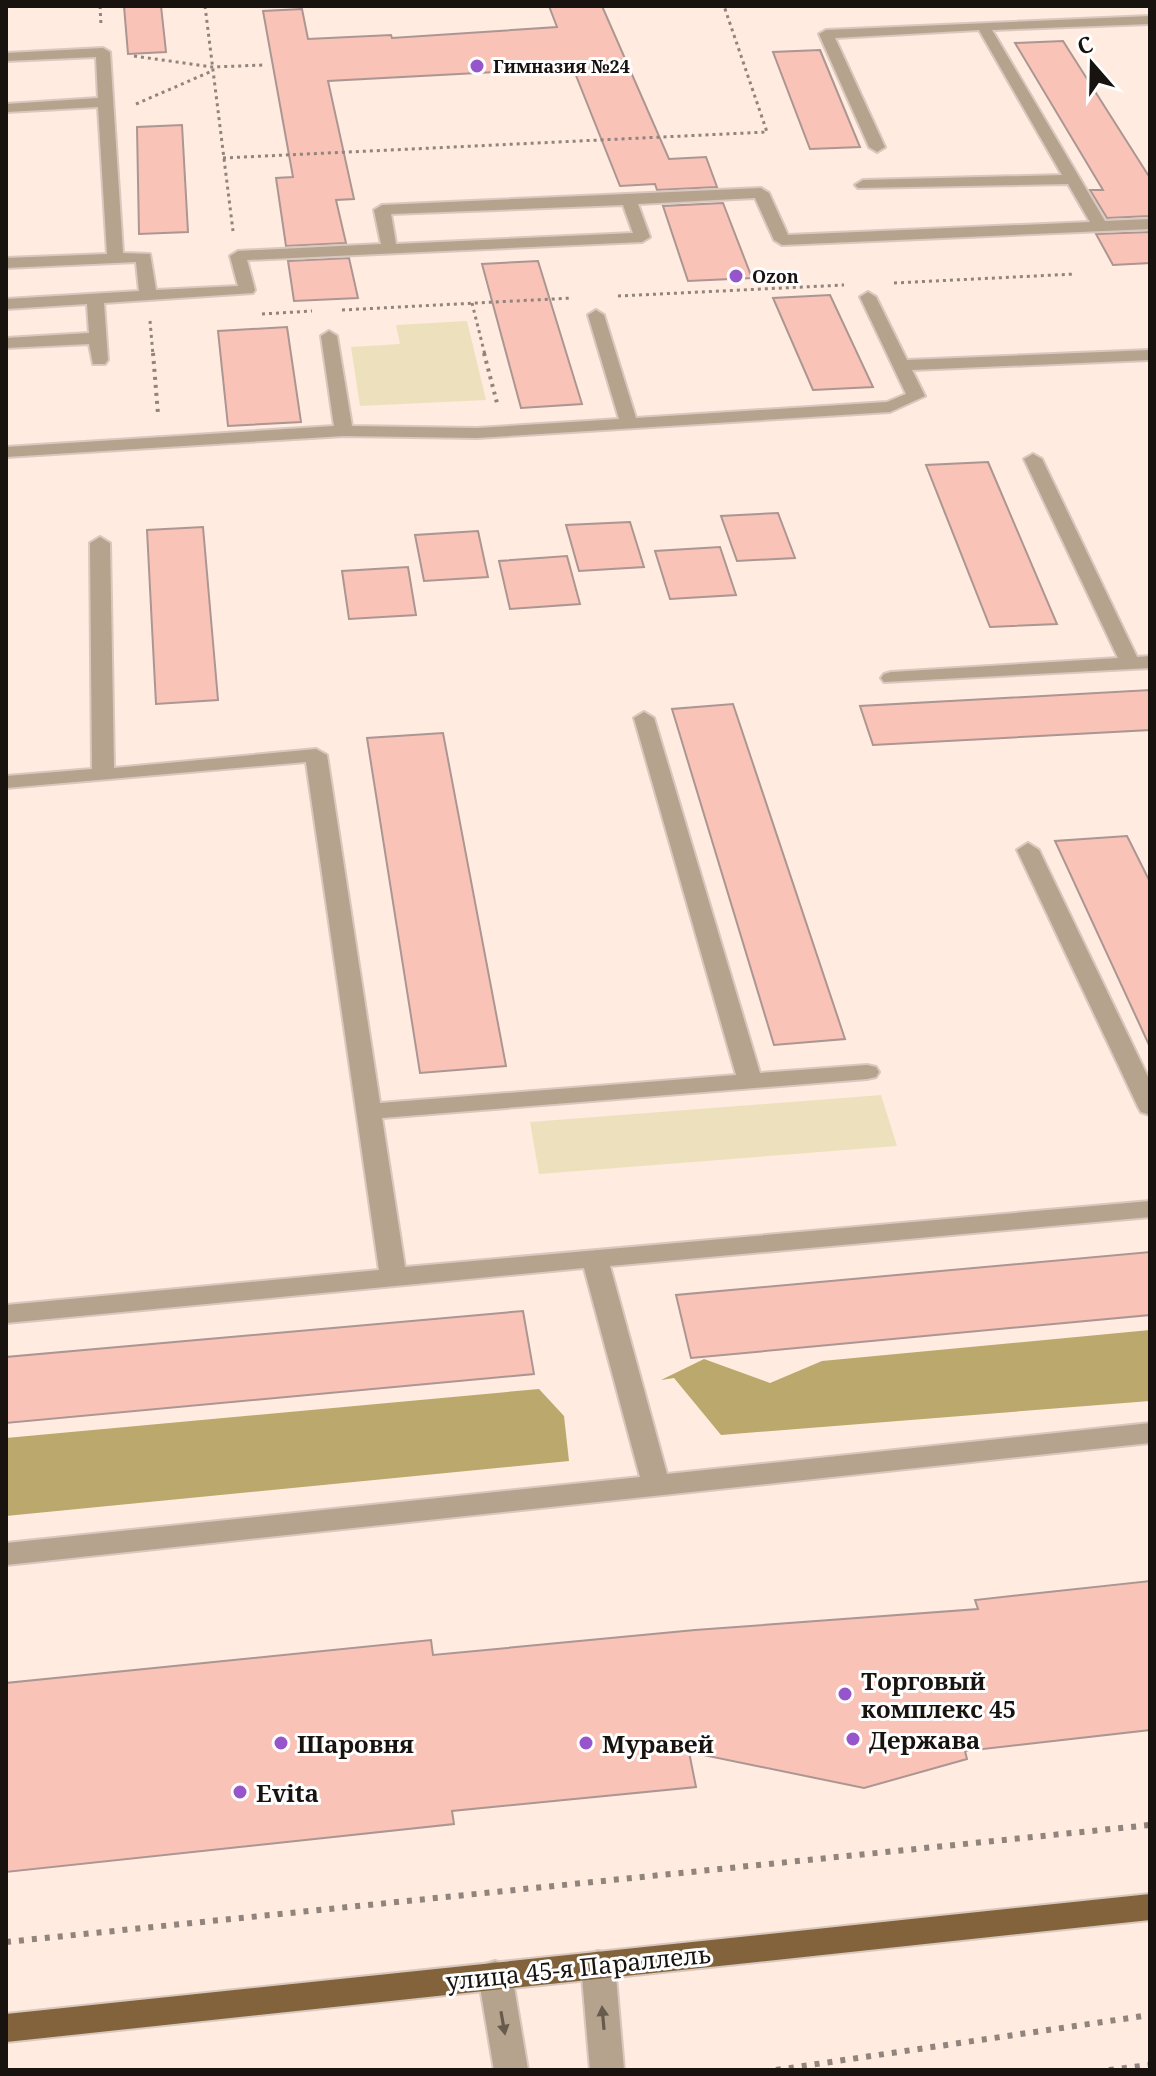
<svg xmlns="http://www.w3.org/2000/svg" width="1156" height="2076" font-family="'Noto Serif',serif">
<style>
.green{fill:#ede1bd}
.forest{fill:#bba86d}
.building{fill:#fac3b8;stroke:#ab9692;stroke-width:2}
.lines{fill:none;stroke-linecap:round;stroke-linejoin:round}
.minor-casing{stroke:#dac8bf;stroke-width:4}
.major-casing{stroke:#dac8bf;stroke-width:4}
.path-far2{stroke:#91847c;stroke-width:3;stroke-dasharray:3 4;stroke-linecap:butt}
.path-far1{stroke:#91847c;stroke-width:4;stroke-dasharray:3 5;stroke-linecap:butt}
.path{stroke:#91847c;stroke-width:6;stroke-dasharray:5 8;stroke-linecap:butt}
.minor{fill:#b5a38e;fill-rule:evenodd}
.major{fill:#82633b;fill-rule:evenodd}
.oneway{fill:#675b4e}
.poi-dot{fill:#9755cb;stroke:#fff;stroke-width:3}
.labels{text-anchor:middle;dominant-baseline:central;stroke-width:6;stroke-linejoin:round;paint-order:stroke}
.far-poi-label{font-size:18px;font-weight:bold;fill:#19130f;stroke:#fff;text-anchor:start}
.near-poi-label{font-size:24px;font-weight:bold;fill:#19130f;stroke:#fff;text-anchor:start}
.near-street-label{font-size:24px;fill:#19130f;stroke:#fff}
</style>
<rect width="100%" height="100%" fill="#ffebe0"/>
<g class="green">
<polygon points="467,321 486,400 360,406 351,347 400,344 396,325"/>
<polygon points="881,1095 897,1146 539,1174 530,1122"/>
</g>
<g class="forest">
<polygon points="1150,1330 1150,1401 721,1435 674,1378 661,1380 704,1359 770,1383 822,1361"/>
<polygon points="539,1389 564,1416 569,1461 6,1516 6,1438"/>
</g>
<g class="building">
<polygon points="124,6 161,6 166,52 128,54"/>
<polygon points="549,6 602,6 669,159 706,157 717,187 657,190 655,184 620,186 573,68 328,81 354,199 336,200 346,243 286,246 276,178 293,177 263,11 302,9 308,39 391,35 392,38 557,27"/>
<polygon points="1063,41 1150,178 1150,216 1107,218 1090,190 1103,190 1015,43"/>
<polygon points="820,50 860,147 810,149 773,52"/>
<polygon points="182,125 188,232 139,234 137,127"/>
<polygon points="723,203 752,278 688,281 663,206"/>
<polygon points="1150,232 1150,263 1113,265 1096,234"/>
<polygon points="349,258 358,298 294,301 288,261"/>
<polygon points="538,261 582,404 521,408 482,264"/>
<polygon points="830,295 873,387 813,390 773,298"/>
<polygon points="287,327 301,422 228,426 218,331"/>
<polygon points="988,462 1057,624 990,627 926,465"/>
<polygon points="778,513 795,558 737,561 721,516"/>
<polygon points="630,522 644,567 579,571 566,525"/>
<polygon points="203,527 218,700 156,704 147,530"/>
<polygon points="478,531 488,577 424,581 415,535"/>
<polygon points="720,547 736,595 670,599 655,551"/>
<polygon points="567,556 580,604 510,609 499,561"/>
<polygon points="408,567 416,615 349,619 342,571"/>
<polygon points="1150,690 1150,730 873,745 860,706"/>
<polygon points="733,704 845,1039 774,1045 672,709"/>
<polygon points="443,733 506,1066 420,1073 367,738"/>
<polygon points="1127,836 1150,882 1150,1047 1055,841"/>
<polygon points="1150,1252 1150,1315 691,1358 676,1295"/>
<polygon points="523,1311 534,1374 6,1423 6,1357"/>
<polygon points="1150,1581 1150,1730 965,1751 967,1759 864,1788 689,1752 696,1787 452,1811 454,1824 6,1872 6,1683 431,1640 433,1655 695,1630 978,1609 975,1600"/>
</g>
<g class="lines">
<g class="minor-casing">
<g id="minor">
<path d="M 1150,16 L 1150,24 L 992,30 L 1105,221 L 1150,219 L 1150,229 L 782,245 L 774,240 L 755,198 L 638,204 L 650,237 L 642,242 L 247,260 L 255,290 L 253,293 L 104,303 L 108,360 L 105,364 L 93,364 L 89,344 L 6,348 L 6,338 L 89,333 L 87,304 L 6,309 L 6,299 L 139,291 L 136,262 L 6,268 L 6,258 L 107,254 L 98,107 L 6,112 L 6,104 L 98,98 L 96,57 L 6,61 L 6,53 L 103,48 L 110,52 L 123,253 L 150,254 L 156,290 L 238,286 L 230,256 L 238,251 L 381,244 L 374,210 L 382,205 L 761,188 L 769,193 L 788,235 L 1090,222 L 1068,184 L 858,188 L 855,185 L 863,180 L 1062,175 L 979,30 L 835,38 L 885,147 L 877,152 L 869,147 L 819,34 L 826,30 ZM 623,205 L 633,233 L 396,244 L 391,214 Z"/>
<polygon points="868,292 876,297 907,360 1150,350 1150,360 912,370 925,396 890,412 477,438 344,436 6,457 6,447 334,426 321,336 329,331 337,336 352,426 477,428 619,419 588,315 596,310 604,315 636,418 887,402 906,394 860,297"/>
<polygon points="1033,454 1042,459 1137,657 1150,656 1150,668 884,682 881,678 884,674 891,672 1118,658 1024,459"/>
<polygon points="100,537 110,543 114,768 316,749 327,755 380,1103 736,1075 634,718 644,712 654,718 760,1073 867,1065 876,1067 879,1072 876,1077 867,1079 382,1118 405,1267 1150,1201 1150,1217 610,1266 667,1474 1150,1423 1150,1443 6,1565 6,1543 640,1477 584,1268 6,1323 6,1305 379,1270 306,762 6,788 6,776 92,769 90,543"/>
<polygon points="1028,843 1039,850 1150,1081 1150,1115 1141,1112 1138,1107 1017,850"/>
<polygon points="598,1951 610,1955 615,1965 624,2070 590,2070 581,1965 586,1955"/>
<polygon points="495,1961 507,1965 512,1975 528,2070 494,2070 478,1975 483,1965"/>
</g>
</g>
<g class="major-casing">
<polygon id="major" points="1150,1894 1150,1920 6,2042 6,2014"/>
</g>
<g class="path-far2">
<polyline points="100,6 101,25"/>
<polyline points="205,6 233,231"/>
<polyline points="134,56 212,67 264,65"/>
<polyline points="136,104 212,71"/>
<polyline points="223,158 767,132 724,6"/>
<polyline points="894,283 1075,274"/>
<polyline points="618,296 844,285"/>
<polyline points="472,303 485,355"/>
<polyline points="342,310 572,298"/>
<polyline points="262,314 312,311"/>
<polyline points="150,321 153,355"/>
</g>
<g class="path-far1">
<polyline points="153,353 158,414"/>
<polyline points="484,353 497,403"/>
</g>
<g class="path">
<polyline points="6,1942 1150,1825"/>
<polyline points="776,2070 1150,2015"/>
<polyline points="1109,2070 1150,2065"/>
</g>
<use href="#minor" class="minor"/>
<use href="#major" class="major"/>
</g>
<defs><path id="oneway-solid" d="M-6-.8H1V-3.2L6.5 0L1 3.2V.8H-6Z" transform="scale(2)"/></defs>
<g class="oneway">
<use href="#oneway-solid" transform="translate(603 2018) rotate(-95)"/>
<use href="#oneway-solid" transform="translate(503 2023) rotate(80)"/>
</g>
<g class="poi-dot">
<circle cx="477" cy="66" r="8"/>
<circle cx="736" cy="276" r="8"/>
<circle cx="845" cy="1694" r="8"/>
<circle cx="853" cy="1739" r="8"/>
<circle cx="281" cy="1743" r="8"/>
<circle cx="586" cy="1743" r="8"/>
<circle cx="240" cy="1792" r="8"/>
</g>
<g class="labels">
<g class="far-poi-label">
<text x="493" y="66">Гимназия №24</text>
<text x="752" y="276">Ozon</text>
</g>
<g class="near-poi-label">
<text x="861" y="1680">Торговый<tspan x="861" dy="28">комплекс 45</tspan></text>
<text x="869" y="1739">Держава</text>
<text x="297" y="1743">Шаровня</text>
<text x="602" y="1743">Муравей</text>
<text x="256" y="1792">Evita</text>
</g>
<g class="near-street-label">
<text transform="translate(578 1967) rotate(-6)">улица 45-я Параллель</text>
</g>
</g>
<rect width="1156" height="2076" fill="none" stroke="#19130f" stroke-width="16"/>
<g transform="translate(1092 64) rotate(340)" stroke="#ffffff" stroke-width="6" paint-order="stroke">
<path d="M0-6L14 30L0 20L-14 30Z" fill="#19130f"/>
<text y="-12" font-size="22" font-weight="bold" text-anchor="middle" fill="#19130f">С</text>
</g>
</svg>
